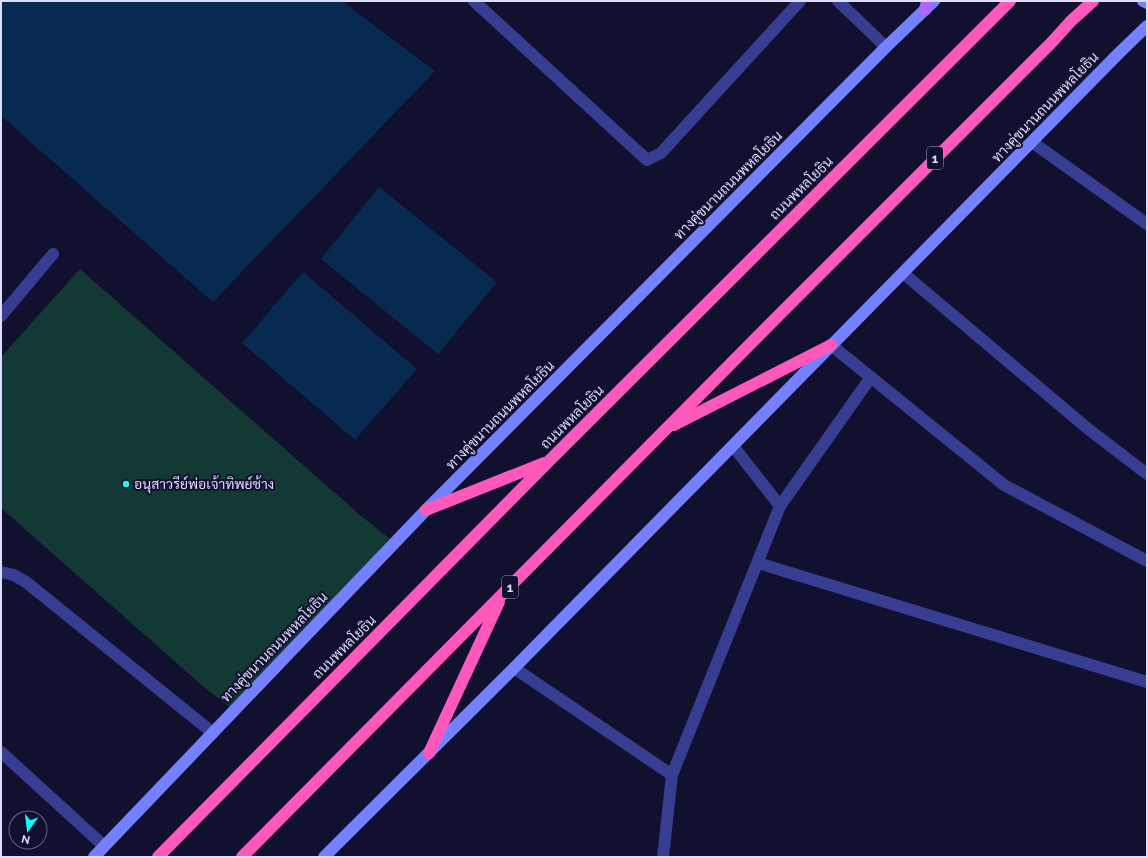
<svg xmlns="http://www.w3.org/2000/svg" width="1148" height="858" font-family="Raleway,Sarabun,sans-serif">
<style>
.green{fill:#123933}
.water{fill:#072a50}
.lines{fill:none;stroke-linecap:round;stroke-linejoin:round}
.lane{stroke:#373e91;stroke-width:12}
.street{stroke:#373e91;stroke-width:12}
.secondary{stroke:#7480ff;stroke-width:12}
.primary{stroke:#b364ff;stroke-width:12}
.highway{stroke:#ff58bb;stroke-width:12}
.poi-dot{fill:#09fffb;stroke:#11102e;stroke-width:1.5}
.labels{text-anchor:middle;dominant-baseline:central;stroke-width:4;stroke-linejoin:round;paint-order:stroke}
.shield{fill:#11102e;stroke:#a0a0c0;stroke-width:1}
.shield-label{font-size:13px;font-weight:bold;fill:#ddf}
.street-label{font-size:14px;fill:#ddf;stroke:#11102e}
.poi-label{font-size:14px;fill:#ddf;stroke:#11102e;text-anchor:start}
</style>
<rect width="100%" height="100%" fill="#11102e"/>
<polygon class="green" points="80,269 360,515 395,543 234,710 206,689 1,508 1,357"/>
<g class="water">
<polygon points="1,1 342,1 435,71 213,302 1,116"/>
<polygon points="379,187 497,282 438,354 321,259"/>
<polygon points="303,272 417,369 355,440 242,343"/>
</g>
<g class="lines">
<g class="lane">
<polyline points="474,1 647,160 661,153 800,1"/>
<polyline points="838,1 886,47"/>
<polyline points="1,572 14,575 26,582 213,733"/>
<polyline points="1,752 104,846"/>
</g>
<g class="street">
<polyline points="1032,142 1147,224"/>
<polyline points="903,273 1087,428 1147,474"/>
<polyline points="1,316 53,254"/>
<polyline points="831,345 1004,485 1147,561"/>
<polyline points="780,506 871,377"/>
<polyline points="758,563 1147,682"/>
<polyline points="514,668 672,775"/>
<polyline points="663,857 672,775 780,506 733,446"/>
</g>
<g class="secondary">
<polyline points="1143,1 1147,3"/>
<polyline points="94,857 426,510 886,47 934,1"/>
<polyline points="324,857 514,668 1119,53 1147,26"/>
</g>
<polyline class="primary" points="925,10 927,1"/>
<g class="highway">
<polyline points="674,425 831,345"/>
<polyline points="426,510 544,463"/>
<polyline points="429,753 499,602"/>
<polyline points="158,857 549,461 1010,1"/>
<polyline points="242,857 778,316 1052,42 1071,21 1093,1"/>
</g>
</g>
<circle class="poi-dot" cx="126" cy="484" r="4"/>
<g class="labels">
<g class="shield">
<rect x="927" y="147" width="16" height="22" rx="3"/>
<rect x="502" y="576" width="16" height="22" rx="3"/>
</g>
<g class="shield-label">
<text x="935" y="158">1</text>
<text x="510" y="587">1</text>
</g>
<g class="street-label">
<text transform="translate(1045 107) rotate(-46)">ทางคู่ขนานถนนพหลโยธิน</text>
<text transform="translate(728 185) rotate(-45)">ทางคู่ขนานถนนพหลโยธิน</text>
<text transform="translate(801 188) rotate(-45)">ถนนพหลโยธิน</text>
<text transform="translate(500 415) rotate(-45)">ทางคู่ขนานถนนพหลโยธิน</text>
<text transform="translate(572 417) rotate(-45)">ถนนพหลโยธิน</text>
<text transform="translate(274 647) rotate(-46)">ทางคู่ขนานถนนพหลโยธิน</text>
<text transform="translate(344 647) rotate(-45)">ถนนพหลโยธิน</text>
</g>
<g class="poi-label">
<text x="134" y="484">อนุสาวรีย์พ่อเจ้าทิพย์ช้าง</text>
</g>
</g>
<rect width="1148" height="858" fill="none" stroke="#ddddff" stroke-width="4"/>
<g transform="translate(28 830) rotate(194)"><circle r="19" fill="#11102e" stroke="#636282"/>
<path d="M0-3L7 15L0 10L-7 15Z" fill="#09fffb"/>
<text y="-6" font-size="11" font-weight="bold" text-anchor="middle" fill="#ddddff">N</text>
</g>
</svg>
